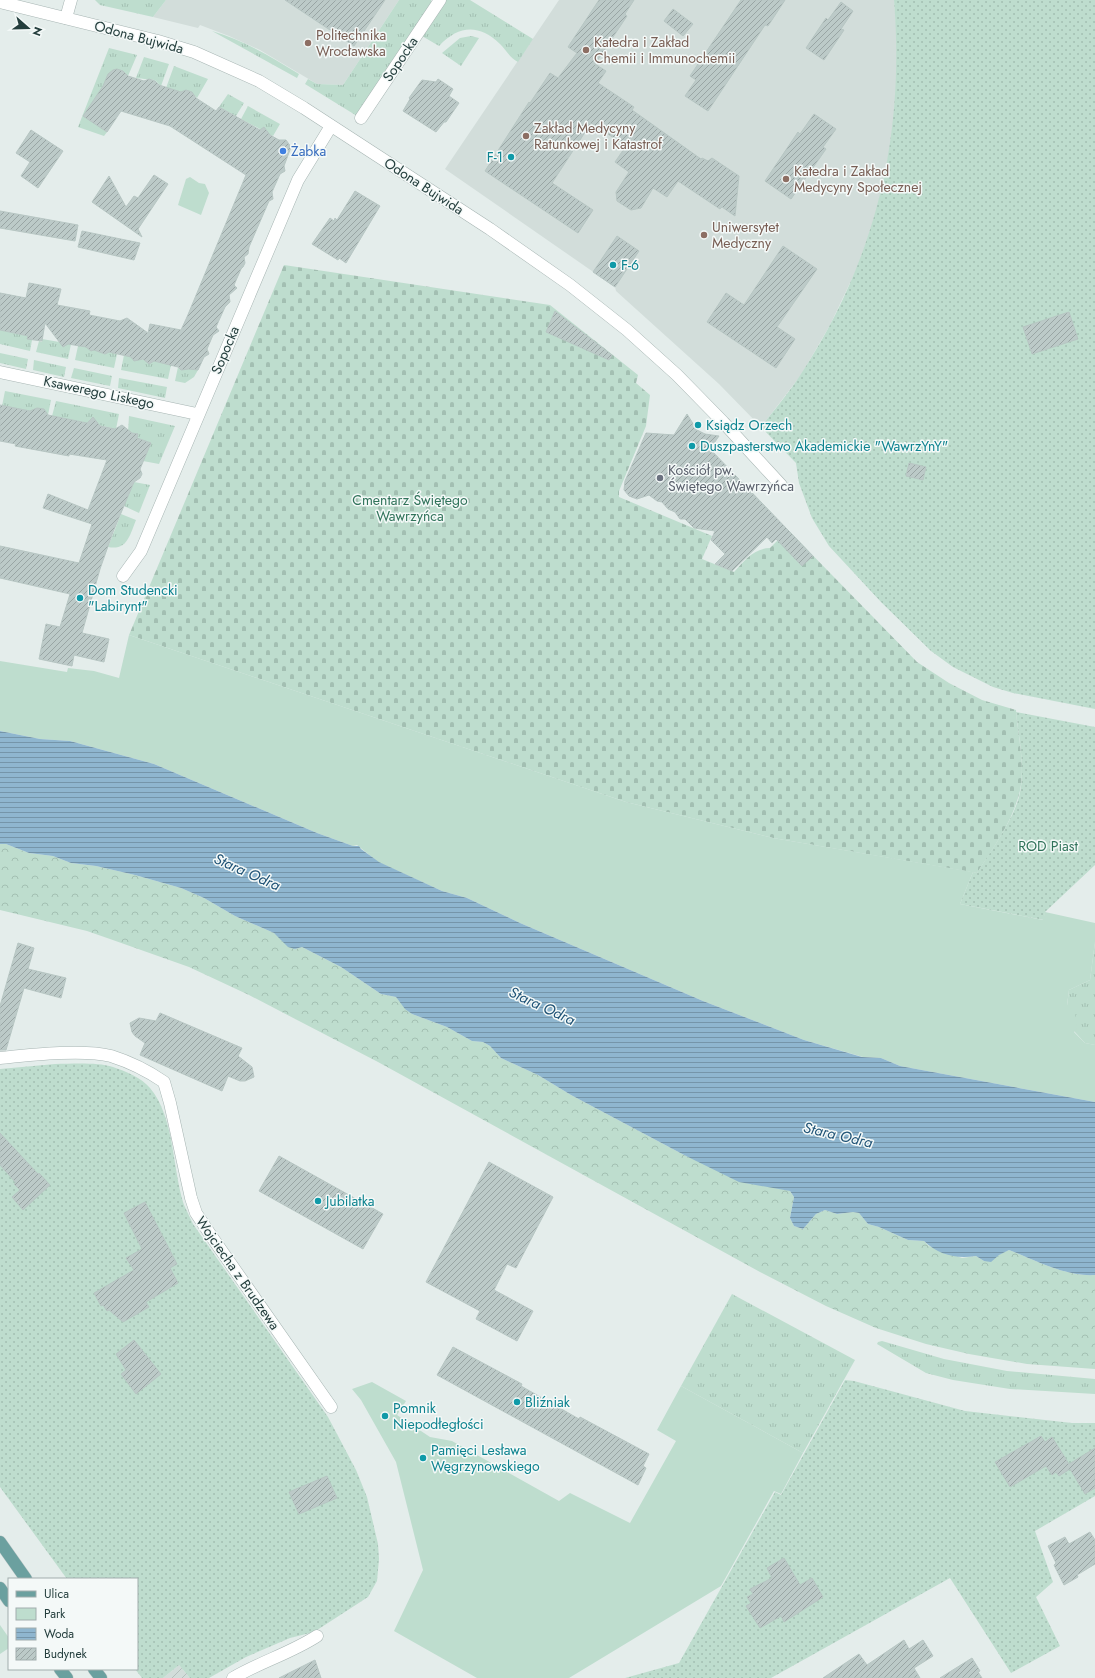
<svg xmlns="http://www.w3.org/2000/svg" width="1095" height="1678" font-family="Jost,sans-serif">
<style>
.built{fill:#d2ddda}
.industrial{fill:url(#industrial-furrows)}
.grass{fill:url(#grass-tufts)}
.forest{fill:url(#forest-crowns)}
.cemetery{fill:url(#cemetery-stones)}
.park{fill:#beddce}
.garden{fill:url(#garden-dots)}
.water{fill:url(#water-rules)}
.building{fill:url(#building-hatch);stroke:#b7c6c3}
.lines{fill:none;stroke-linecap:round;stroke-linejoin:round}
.minor-casing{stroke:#a7b5b3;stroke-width:13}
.major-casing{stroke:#c2c9c9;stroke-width:13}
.minor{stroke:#fff;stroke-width:12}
.major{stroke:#6ba09f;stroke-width:12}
.education-dot{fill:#8d6e63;stroke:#f4f9f8;stroke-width:1.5}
.shop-dot{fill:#3f7fe0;stroke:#f4f9f8;stroke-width:1.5}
.culture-dot{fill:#0f9aa8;stroke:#f4f9f8;stroke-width:1.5}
.worship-dot{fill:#6b7280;stroke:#f4f9f8;stroke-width:1.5}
.labels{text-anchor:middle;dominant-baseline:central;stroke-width:3;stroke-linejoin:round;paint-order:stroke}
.education-label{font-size:14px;fill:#785e54;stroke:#f4f9f8;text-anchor:start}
.street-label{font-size:14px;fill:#243e3d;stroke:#f4f9f8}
.shop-label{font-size:14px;fill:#366cbe;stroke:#f4f9f8;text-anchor:start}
.culture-label{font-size:14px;fill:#0d838f;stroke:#f4f9f8;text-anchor:start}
.worship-label{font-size:14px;fill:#5b616d;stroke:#f4f9f8;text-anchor:start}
.park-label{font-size:14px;fill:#30735a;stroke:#f4f9f8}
.water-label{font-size:15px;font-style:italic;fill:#215477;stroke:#f4f9f8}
</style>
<defs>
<pattern id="industrial-furrows" width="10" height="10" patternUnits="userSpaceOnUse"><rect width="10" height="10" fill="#d2ddda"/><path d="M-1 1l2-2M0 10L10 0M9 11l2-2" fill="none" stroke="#b4bfbc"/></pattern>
<pattern id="grass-tufts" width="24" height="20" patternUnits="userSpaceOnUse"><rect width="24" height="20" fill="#beddce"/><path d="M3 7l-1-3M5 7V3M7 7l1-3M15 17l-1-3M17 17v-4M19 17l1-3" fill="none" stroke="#a3bfb2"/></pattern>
<pattern id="forest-crowns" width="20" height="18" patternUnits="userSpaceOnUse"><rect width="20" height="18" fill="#beddce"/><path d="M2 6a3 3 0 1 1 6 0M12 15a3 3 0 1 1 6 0" fill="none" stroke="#a3bfb2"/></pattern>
<pattern id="cemetery-stones" width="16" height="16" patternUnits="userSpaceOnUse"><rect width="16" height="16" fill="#beddce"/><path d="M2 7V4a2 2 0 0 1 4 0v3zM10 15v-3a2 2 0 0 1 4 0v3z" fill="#a3bfb2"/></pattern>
<pattern id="garden-dots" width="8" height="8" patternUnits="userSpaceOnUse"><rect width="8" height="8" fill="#beddce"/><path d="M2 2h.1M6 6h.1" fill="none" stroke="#a3bfb2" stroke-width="1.8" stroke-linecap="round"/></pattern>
<pattern id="water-rules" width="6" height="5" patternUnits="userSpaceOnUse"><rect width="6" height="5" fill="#8fb6cf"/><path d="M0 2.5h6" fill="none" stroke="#7595a9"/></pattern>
<pattern id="building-hatch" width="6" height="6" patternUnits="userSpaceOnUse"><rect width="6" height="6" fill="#bccac8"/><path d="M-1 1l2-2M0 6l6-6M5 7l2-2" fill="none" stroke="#99a5a4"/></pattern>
</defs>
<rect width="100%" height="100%" fill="#e4edeb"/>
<g class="built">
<polygon points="166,0 399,0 343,85 317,84 260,50 229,36 200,25 198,28 153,17"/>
<polygon points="559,0 894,0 897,36 897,74 892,140 877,211 858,266 830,325 801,375 761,427 719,384 616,291 615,287 445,169"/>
</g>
<polygon class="industrial" points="179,1665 190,1678 163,1678"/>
<g class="grass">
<polygon points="95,0 166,0 153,17 100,5"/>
<polygon points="399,0 431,0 431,3 357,116 305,84 308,79 317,84 343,85"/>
<path d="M 446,0 L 470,0 L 533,39 L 518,62 C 510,58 506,50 500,44 C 479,24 459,25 439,46 L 422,36 Z"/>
<path d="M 212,31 C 244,40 271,57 299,74 L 297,78 Z"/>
<polygon points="471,36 479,38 461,66 442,53 460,38"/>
<path d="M 109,48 L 137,55 L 128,76 C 120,67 110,67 107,80 L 84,116 L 107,132 L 104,136 L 78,127 Z"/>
<path d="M 144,57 L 169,64 L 161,86 C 159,84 157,83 156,81 C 151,78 143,80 136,78 Z"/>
<path d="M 174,66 L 208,79 L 197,98 C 191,92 190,89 181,92 L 166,88 Z"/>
<polygon points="228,94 244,103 236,116 219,107"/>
<polygon points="248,106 280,124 273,136 268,134 265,129 260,129 241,119"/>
<polygon points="0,330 28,336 32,340 30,351 0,344"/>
<polygon points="42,339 71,344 68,359 36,352 39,341 42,342"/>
<polygon points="78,346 87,347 90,350 95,349 104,354 109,352 117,354 114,368 75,360"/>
<polygon points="0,353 28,359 26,369 0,363"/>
<polygon points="124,355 145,360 149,363 154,361 171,365 168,379 121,370"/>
<polygon points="34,360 66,367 64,377 33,370"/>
<polygon points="178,367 182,370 187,368 198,370 194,377 185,383 175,381"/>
<polygon points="74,368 112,376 110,386 71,378"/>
<polygon points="119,378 167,387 165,398 118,388"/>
<polygon points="5,391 51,400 48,415 2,406"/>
<polygon points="56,401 119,414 116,429 98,425 92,420 87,423 52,416"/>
<polygon points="129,416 175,426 159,464 143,461 151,443 137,438 138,434 128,432"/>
<polygon points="134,482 150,485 139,513 124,506"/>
<path d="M 121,514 L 136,520 C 130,535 127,551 108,547 Z"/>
<polygon points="1095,942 1095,1045 1085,1043 1074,1031 1067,1006 1069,990 1090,980"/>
<polygon points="732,1294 855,1360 803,1453 681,1386"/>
<polygon points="882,1341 944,1359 1007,1371 1095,1379 1095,1394 1010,1389 953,1380 926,1373 877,1344 878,1342"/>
</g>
<path class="forest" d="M 0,844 L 6,844 L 29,853 L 53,856 L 71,863 L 96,866 L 135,875 L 181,888 L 204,898 L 235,916 L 274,933 L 295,949 L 302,947 L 341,967 L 381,994 L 396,997 L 405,1008 L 412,1014 L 447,1027 L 472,1041 L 483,1042 L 490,1046 L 501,1058 L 538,1075 L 571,1095 L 686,1156 L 790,1191 L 794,1197 L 790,1218 L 794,1226 L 803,1229 L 816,1214 L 825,1210 L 837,1214 L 853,1212 L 859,1213 L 868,1224 L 879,1227 L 908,1240 L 924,1241 L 929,1246 L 962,1258 L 976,1256 L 984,1261 L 1009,1250 C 1035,1260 1066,1277 1095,1275 L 1095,1369 L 1027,1364 L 969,1354 L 926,1344 L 876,1328 L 826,1306 L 760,1272 L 378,1062 L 249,995 L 189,967 L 110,939 L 87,931 L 0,910 Z"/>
<path class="cemetery" d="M 284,265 L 550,305 L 638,375 L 636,383 L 650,395 L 646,426 L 619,491 L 619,497 L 712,536 L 702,559 L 734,572 C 744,561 754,548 770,548 L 788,530 L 917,662 L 949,683 L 982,700 L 1016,710 C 1018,738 1027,771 1018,798 C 1010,825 992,850 977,873 L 773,838 L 626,802 L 129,635 Z"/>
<g class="park">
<polygon points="190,177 199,183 205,184 209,193 201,215 178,205 186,179"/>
<polygon points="129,635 626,802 773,838 973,872 960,904 1043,920 1045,912 1095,923 1095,942 1090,980 1069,990 1067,1005 1075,1012 1077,1028 1074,1032 1085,1043 1095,1045 1095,1102 900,1066 881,1058 863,1057 804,1040 703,1001 520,923 467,898 442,891 378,862 357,845 353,846 317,833 154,764 70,741 40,739 0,731 0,661 67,672 68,668 94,671 119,678"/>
<polygon points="372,1382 406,1401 397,1415 430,1437 452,1441 559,1501 570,1493 630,1523 676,1441 657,1430 681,1386 803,1453 781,1494 774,1491 721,1586 569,1678 477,1678 394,1631 423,1570 396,1462 361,1400 352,1389"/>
<polygon points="0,1625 9,1638 9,1648 0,1654"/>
</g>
<g class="garden">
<path d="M 894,0 L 1095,0 L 1095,709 L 1013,693 L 993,687 L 953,667 L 931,651 L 881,602 L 829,546 L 812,518 L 799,483 L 796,463 L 761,427 C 774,410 789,393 801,374 C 876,259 905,137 894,0 Z"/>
<path d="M 1016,712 L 1095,727 L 1095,865 L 1045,912 L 1044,920 L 960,904 L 973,872 L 977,873 C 991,851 1012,822 1019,797 C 1026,770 1019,739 1016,712 Z"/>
<path d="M 55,1064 C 72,1064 96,1062 113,1067 C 125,1071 142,1078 150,1088 C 175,1118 172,1168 184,1205 C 187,1211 190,1218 193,1224 L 328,1417 L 356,1470 L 367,1497 L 378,1544 L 379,1559 L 377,1581 L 368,1597 L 314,1632 L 290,1638 L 246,1657 L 209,1678 L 190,1678 L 179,1665 L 163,1678 L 142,1678 L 135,1669 L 137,1669 L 137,1579 L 67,1579 L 0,1487 L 0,1069 Z"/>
<polygon points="845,1380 854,1381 965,1411 1072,1423 1095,1423 1095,1496 1035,1531 1053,1582 1036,1597 1060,1646 1011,1673 950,1578 771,1678 625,1678 679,1663 775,1492 781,1495"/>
</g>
<path class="water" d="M 0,731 L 40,739 L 70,741 L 154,764 L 317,833 L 353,846 L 359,846 L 361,849 L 379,862 L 442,891 L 467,898 L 520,923 L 703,1001 L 804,1040 L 862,1057 L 881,1058 L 900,1066 L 1095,1102 L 1095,1275 C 1066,1277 1035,1260 1009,1250 L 999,1255 L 991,1262 L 984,1261 L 976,1256 C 956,1259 939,1255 924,1241 L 908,1240 L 879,1227 L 868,1224 L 859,1213 L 853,1212 L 837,1214 L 825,1210 L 816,1214 L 803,1229 L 794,1226 L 790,1218 L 794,1197 L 790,1191 L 739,1182 L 686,1156 L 571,1095 L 538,1075 L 501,1058 L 490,1046 L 483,1042 L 472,1041 L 447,1027 L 412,1014 L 405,1009 L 396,997 L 381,994 L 341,967 L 302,947 L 295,949 L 288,947 L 274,933 L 235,916 L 204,898 L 181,888 L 135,875 L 96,866 L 71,863 L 53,856 L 29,853 L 6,844 L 0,844 Z"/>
<g class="building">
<polygon points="285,0 385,0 354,46"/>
<polygon points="599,0 634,0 625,14 627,16 595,64 606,71 598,83 634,107 632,110 701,159 702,158 708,161 712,158 739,176 735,216 722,207 720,209 678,181 667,197 653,188 641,208 631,210 617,201 616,192 629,172 615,162 626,146 591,123 552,183 593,210 578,233 485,171 529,102 530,103 550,73 558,78 577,53 568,47"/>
<polygon points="741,0 785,0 768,26 765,25 708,111 685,96 696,80 690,76"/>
<polygon points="841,2 853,11 841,29 844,30 824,60 806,48 826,18 828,20"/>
<polygon points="673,9 693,24 683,36 664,21"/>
<polygon points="117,69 123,71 128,76 144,81 149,79 155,81 159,85 181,92 186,90 192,92 196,98 216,111 219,107 260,130 264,127 270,135 279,140 286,140 291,147 284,166 285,171 280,174 272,192 273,199 269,201 249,247 248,254 244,257 245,263 243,267 241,269 234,285 237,288 229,295 230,302 225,307 216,327 219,331 213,335 207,349 209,354 204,357 198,370 189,369 181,370 178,367 154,361 149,364 143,359 134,361 131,357 109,352 105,354 94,350 91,351 86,347 68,344 63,347 45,323 42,341 27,339 28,336 0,330 0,293 26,298 29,283 61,289 57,305 90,311 89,315 120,321 127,318 148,333 150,324 181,330 187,317 246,175 170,126 121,111 107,132 83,116 103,86 108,74 113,70"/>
<polygon points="438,79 453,89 449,96 459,103 446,122 444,122 436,132 403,111 410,99 409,98 422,80 436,82"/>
<polygon points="814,114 836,129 823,147 826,149 791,199 765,181 798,132 800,134"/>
<polygon points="31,130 63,151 38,188 21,176 30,162 16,153"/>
<polygon points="154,175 168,184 138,229 142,237 92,202 109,176 126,207 134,196 138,198"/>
<polygon points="355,191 380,206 346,263 339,258 338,260 312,244 330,218 334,221 335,218 337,220"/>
<polygon points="0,211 78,225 75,241 0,228"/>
<polygon points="82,231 140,243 134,260 78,247"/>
<polygon points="617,236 639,251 615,287 593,272"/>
<polygon points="783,246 817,269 777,327 795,339 776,368 707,322 726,293 744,305"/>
<polygon points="555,311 612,355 609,360 546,332"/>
<polygon points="1069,312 1078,339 1032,354 1023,327"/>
<polygon points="0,405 30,411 37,408 44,409 48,415 87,423 93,417 100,426 115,429 122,425 132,433 138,434 137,438 151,443 140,469 142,474 140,478 134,482 113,532 100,569 82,633 109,639 104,662 74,655 72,666 39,659 46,624 60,627 70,594 0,578 0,546 79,563 92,524 43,508 48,494 88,510 107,460 69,454 69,456 15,446 16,444 0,441"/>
<polygon points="687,414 697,430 705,434 719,436 710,449 813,556 802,566 776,539 772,543 767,537 732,571 715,564 725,554 711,540 715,531 694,528 685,519 680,519 675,512 668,509 662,502 657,501 649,495 637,499 629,496 624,490 625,481 646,433 674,435"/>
<polygon points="909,463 926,467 923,480 906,476"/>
<polygon points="18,943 34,948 28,969 66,978 61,998 24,988 6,1050 0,1050 0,1006"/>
<polygon points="160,1013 242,1048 238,1056 252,1067 254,1077 245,1081 240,1081 228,1076 222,1091 140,1055 145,1043 135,1036 132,1032 130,1023 139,1018 156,1021"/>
<polygon points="0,1133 38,1174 39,1173 50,1185 23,1210 12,1197 20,1190 14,1184 16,1183 0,1165"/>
<polygon points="279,1156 383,1214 363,1249 259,1191"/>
<polygon points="489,1162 553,1197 516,1268 507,1264 494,1290 533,1311 517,1341 476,1319 480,1311 426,1282"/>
<polygon points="145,1202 177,1264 170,1268 178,1283 146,1302 149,1307 123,1322 109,1310 107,1311 103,1305 101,1306 94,1293 134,1270 126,1258 142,1249 124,1213"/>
<polygon points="134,1340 161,1374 136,1394 121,1374 126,1370 116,1354"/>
<polygon points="453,1347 522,1384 521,1386 579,1419 580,1417 649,1454 643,1466 646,1468 638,1485 437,1375"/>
<polygon points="1041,1436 1045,1442 1052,1437 1069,1464 1095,1448 1095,1488 1085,1494 1070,1469 1059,1476 1056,1472 1052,1475 1046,1466 1010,1487 995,1462"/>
<polygon points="327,1476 337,1498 299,1514 289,1492"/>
<polygon points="1090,1532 1095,1540 1095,1564 1077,1575 1078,1577 1064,1585 1054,1565 1056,1563 1048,1546 1065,1537 1069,1544"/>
<polygon points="784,1558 800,1585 812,1578 823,1597 784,1622 781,1616 760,1628 746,1606 751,1603 747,1597 753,1594 750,1589 772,1578 767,1568"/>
<polygon points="904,1640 909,1649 923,1640 933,1656 914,1668 920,1678 823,1678 859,1654 867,1665"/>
<polygon points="972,1658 980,1671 978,1672 982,1678 940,1678"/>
<polygon points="315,1660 321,1678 279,1678"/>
</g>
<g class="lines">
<g class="minor-casing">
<g id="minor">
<polyline points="0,2 158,41 194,52 259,81 304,108 490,229 570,285 627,330 677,375 723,422 781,485"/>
<polyline points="66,18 71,0"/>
<polyline points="361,118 440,0"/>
<polyline points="0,372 197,414"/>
<polyline points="123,576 141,551 298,180 331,126"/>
<path d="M 0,1058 C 30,1055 83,1049 111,1056 C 130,1062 148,1071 164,1082 L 170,1103 L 191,1198 L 196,1213 L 214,1240 L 331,1407"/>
<path d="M 233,1678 C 260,1662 291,1653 317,1636"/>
</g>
</g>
<g class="major-casing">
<g id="major">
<polyline points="0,1542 26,1579"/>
<polyline points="0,1588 9,1601"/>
<polyline points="60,1669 67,1678"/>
<polyline points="94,1669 101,1678"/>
</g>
</g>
<use href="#minor" class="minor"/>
<use href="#major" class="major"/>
</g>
<g class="education-dot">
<circle cx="308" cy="43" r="4"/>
<circle cx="586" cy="50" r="4"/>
<circle cx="526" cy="136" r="4"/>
<circle cx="786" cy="179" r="4"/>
<circle cx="704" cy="235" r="4"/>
</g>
<circle class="shop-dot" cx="283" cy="151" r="4"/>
<g class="culture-dot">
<circle cx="511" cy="157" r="4"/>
<circle cx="613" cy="265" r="4"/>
<circle cx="698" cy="425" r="4"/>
<circle cx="692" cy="446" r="4"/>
<circle cx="80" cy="598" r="4"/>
<circle cx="318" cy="1201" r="4"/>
<circle cx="517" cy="1402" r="4"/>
<circle cx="385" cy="1416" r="4"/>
<circle cx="423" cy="1458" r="4"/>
</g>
<circle class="worship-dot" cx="660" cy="478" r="4"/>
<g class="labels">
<g class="education-label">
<text x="316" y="35">Politechnika<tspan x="316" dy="16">Wrocławska</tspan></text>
<text x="594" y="42">Katedra i Zakład<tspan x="594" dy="16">Chemii i Immunochemii</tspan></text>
<text x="534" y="128">Zakład Medycyny<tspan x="534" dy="16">Ratunkowej i Katastrof</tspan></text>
<text x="794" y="171">Katedra i Zakład<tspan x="794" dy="16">Medycyny Społecznej</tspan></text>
<text x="712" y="227">Uniwersytet<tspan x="712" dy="16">Medyczny</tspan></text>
</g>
<g class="street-label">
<text transform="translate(139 37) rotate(15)">Odona Bujwida</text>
<text transform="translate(400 59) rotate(-56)">Sopocka</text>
<text transform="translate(424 186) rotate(33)">Odona Bujwida</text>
<text transform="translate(225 350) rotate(-67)">Sopocka</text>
<text transform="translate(99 392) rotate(12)">Ksawerego Liskego</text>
<text transform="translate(238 1273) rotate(55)">Wojciecha z Brudzewa</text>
</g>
<g class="shop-label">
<text x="291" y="151">Żabka</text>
</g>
<g class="culture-label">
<text x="503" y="157" text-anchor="end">F-1</text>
<text x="621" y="265">F-6</text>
<text x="706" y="425">Ksiądz Orzech</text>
<text x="700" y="446">Duszpasterstwo Akademickie "WawrzYnY"</text>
<text x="88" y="590">Dom Studencki<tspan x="88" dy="16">"Labirynt"</tspan></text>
<text x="326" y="1201">Jubilatka</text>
<text x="525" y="1402">Bliźniak</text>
<text x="393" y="1408">Pomnik<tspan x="393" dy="16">Niepodłegłości</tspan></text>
<text x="431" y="1450">Pamięci Lesława<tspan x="431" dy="16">Węgrzynowskiego</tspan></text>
</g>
<g class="worship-label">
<text x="668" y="470">Kościół pw.<tspan x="668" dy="16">Świętego Wawrzyńca</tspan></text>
</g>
<g class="park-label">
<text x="410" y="500">Cmentarz Świętego<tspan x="410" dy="16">Wawrzyńca</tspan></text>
<text x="1048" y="846">ROD Piast</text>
</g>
<g class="water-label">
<text transform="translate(247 872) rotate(24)">Stara Odra</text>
<text transform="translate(542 1006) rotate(25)">Stara Odra</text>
<text transform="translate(838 1135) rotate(13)">Stara Odra</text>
</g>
</g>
<rect x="8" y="1578" width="130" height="92" fill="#f4f9f8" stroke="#a1aead"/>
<rect x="16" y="1591" width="20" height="6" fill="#6ba09f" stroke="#a1aead"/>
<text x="44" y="1598" font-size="12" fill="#243e3d">Ulica</text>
<rect x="16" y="1608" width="20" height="12" fill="#beddce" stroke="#a1aead"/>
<text x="44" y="1618" font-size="12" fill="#243e3d">Park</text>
<rect x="16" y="1628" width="20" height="12" fill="url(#water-rules)" stroke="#a1aead"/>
<text x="44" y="1638" font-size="12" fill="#243e3d">Woda</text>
<rect x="16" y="1648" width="20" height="12" fill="url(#building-hatch)" stroke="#a1aead"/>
<text x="44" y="1658" font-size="12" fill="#243e3d">Budynek</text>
<g transform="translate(28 28) rotate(110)" stroke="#f4f9f8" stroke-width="3" paint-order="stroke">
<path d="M0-3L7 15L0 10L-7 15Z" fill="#243e3d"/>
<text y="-6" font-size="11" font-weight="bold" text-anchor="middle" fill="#243e3d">N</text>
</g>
</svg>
